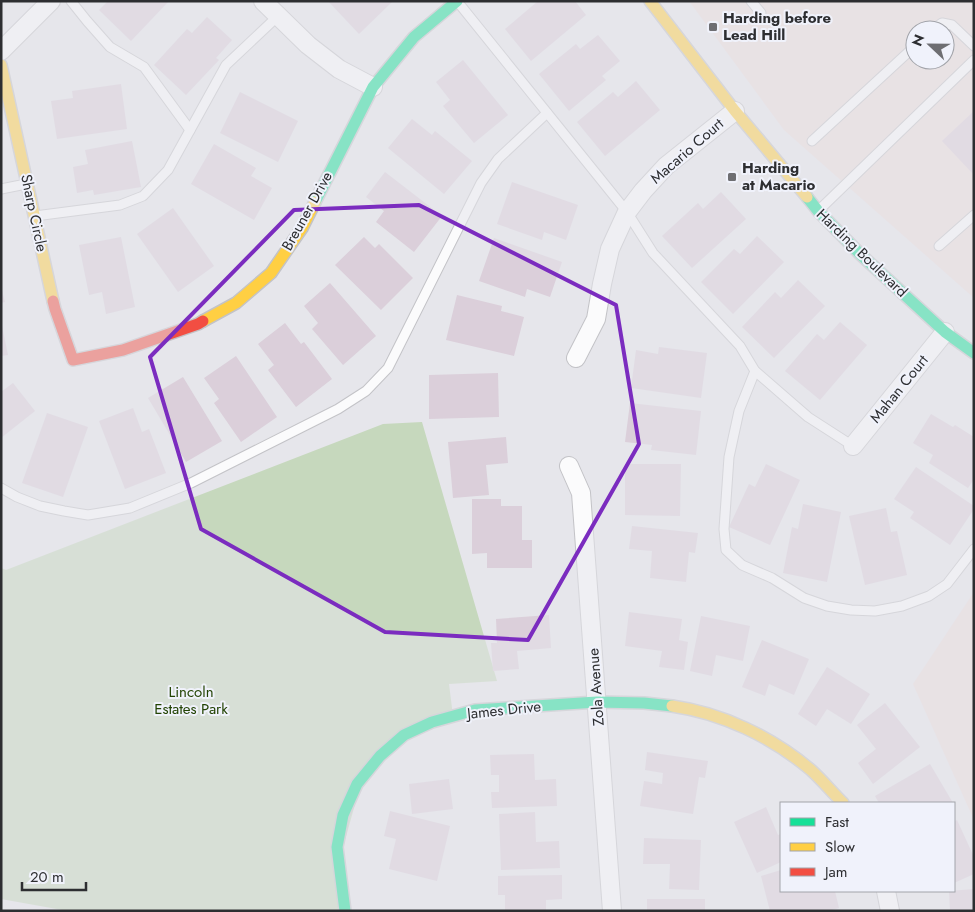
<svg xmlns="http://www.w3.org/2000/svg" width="975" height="912" font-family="Jost,sans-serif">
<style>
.commercial{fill:#ebdddc;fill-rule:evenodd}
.green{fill:#c6d8bd}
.building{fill:#dbcfda}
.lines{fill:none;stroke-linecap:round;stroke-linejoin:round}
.lane-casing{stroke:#c3c3c7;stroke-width:11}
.street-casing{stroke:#c3c3c7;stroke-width:20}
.fast-casing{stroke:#c3c3c7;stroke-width:14}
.slow-casing{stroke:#c3c3c7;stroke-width:14}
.jam-casing{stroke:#c3c3c7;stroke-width:14}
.lane{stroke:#fbfbfc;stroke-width:9}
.street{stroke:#fbfbfc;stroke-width:18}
.fast{stroke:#16e098;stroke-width:11}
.slow{stroke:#ffcf43;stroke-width:11}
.jam{stroke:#f24e42;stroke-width:11}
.marked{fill:none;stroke:#7b2cbf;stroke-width:4;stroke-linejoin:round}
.poi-dot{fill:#6e6e72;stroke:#f0f2fb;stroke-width:2}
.labels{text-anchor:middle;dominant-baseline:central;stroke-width:4;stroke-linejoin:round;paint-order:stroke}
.poi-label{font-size:15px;font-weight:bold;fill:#2d2e31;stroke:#f0f2fb;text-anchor:start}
.street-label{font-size:15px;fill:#2d2e31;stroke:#f0f2fb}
.park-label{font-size:15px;fill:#224303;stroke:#f0f2fb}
</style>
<rect width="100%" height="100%" fill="#e6e6eb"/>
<g class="commercial">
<path d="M 689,1 L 974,1 L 974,298 L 784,130 ZM 915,30 L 945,30 L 945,60 L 915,60 Z"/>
<polygon points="974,592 974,820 913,684"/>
</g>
<polygon class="green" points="422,422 497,681 449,684 453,716 399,743 359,790 342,851 345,911 68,911 1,899 1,568 6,570 383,424"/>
<g class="building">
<polygon points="108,1 169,1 131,41 99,10"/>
<polygon points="328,1 393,1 359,34"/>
<polygon points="538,1 575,1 586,15 531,61 505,29"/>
<polygon points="207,17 232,40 216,58 219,60 186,95 154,65 187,29 192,33"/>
<polygon points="598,35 620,61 602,76 606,80 569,111 539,74 576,44 580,49"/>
<polygon points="463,60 508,115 474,143 443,106 450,100 436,82"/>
<polygon points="636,81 660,110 605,156 577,122 613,92 618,97"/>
<polygon points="121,84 127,129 57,139 51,101 73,98 72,91"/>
<polygon points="240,92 298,121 278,162 220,133"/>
<polygon points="974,111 974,175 942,141"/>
<polygon points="412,119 432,135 435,131 472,161 444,194 388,148"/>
<polygon points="132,141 141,187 94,195 93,190 77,193 73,167 88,164 85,150"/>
<polygon points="214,144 256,168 251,176 272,188 254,220 191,184"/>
<polygon points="385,172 442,216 414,252 376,222 384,211 366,197"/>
<polygon points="512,182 578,205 566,240 544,232 542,240 497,224"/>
<polygon points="721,192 746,219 692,268 662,236 698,203 703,209"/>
<polygon points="173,208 214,266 178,292 137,234"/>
<polygon points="757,236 784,262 733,314 701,282 734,249 740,254"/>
<polygon points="121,237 135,307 106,314 102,292 89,295 79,245"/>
<polygon points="364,237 375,248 379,244 413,278 381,310 335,265"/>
<polygon points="494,238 562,262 550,297 527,289 525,297 479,281"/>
<polygon points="798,280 825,306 774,358 742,327 775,292 781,298"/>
<polygon points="330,283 376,336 343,365 312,329 318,323 304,306"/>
<polygon points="1,287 5,302 1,303"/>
<polygon points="457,295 502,306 501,311 524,317 514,356 446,340"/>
<polygon points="840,322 867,345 820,400 785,371 817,334 824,340"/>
<polygon points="285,323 301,344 304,342 332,379 296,407 268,370 274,365 258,344"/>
<polygon points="1,326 2,326 8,355 1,356"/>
<polygon points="659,347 707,353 701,398 631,388 636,350 658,354"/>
<polygon points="236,356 277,417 241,442 214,403 219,399 204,378"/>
<polygon points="498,373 499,417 429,419 429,375"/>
<polygon points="183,377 222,441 186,462 148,398"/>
<polygon points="13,383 35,411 1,438 1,392"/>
<polygon points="630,403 701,411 696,455 651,450 652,445 625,442"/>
<polygon points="133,408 142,432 149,429 166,473 125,489 99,421"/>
<polygon points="47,413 88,427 63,497 22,483"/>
<polygon points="931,414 953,427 955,425 974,437 974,479 968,488 929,463 933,455 913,443"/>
<polygon points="506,437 508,463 486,465 489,495 453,498 448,442"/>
<polygon points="625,464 681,464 680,516 625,515"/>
<polygon points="766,464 800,480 770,545 729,527 749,484 755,487"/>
<polygon points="916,467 974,506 974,509 950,545 910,518 914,512 894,499"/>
<polygon points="472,499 501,499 501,506 522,506 522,540 532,540 532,568 487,568 487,553 472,554"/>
<polygon points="803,504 841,512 827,582 783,573 792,527 798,529"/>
<polygon points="886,508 891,532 897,531 907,575 865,585 849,516"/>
<polygon points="632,526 698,533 695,553 689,552 686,582 650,578 652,551 629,549"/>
<polygon points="629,612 682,619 679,640 688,642 684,670 659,667 662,651 625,646"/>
<polygon points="549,615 551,648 517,651 519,669 493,671 491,643 497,643 496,619"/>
<polygon points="701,616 750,626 743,661 716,655 712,676 690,671"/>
<polygon points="762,640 809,659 794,695 769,684 765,696 742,687"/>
<polygon points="827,667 870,694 851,724 827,709 816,726 798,714"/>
<polygon points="885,703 920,747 873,784 858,763 876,749 857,725"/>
<polygon points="647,752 708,761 705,778 699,777 693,814 640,806 644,781 662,784 663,773 645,770"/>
<polygon points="534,754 535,780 556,779 557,806 492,808 491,792 499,792 499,775 491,775 490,755"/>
<polygon points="930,764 953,803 879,803 875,796"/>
<polygon points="449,779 453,809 412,814 409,784"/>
<polygon points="766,807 778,835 781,834 781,862 757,873 734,822"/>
<polygon points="390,811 450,826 437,881 389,869 396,839 384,836"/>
<polygon points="535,812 536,842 559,841 560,868 501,870 499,814"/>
<polygon points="957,820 974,857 974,874 954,883 954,822"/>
<polygon points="644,838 701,840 699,890 669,889 670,864 643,864"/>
<polygon points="781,870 781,891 835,891 839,908 828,911 770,911 761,876"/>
<polygon points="562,875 562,899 546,900 546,911 505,911 505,895 498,895 498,876"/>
<polygon points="974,889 974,911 950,911 949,891"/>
<rect x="647" y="899" width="58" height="12"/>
</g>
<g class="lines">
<g class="lane-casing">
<g id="lane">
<polyline points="71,1 87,21 110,47 144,67 190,130"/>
<polyline points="457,1 627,212 653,253 740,346 755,371 808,417 853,446"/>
<polyline points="751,1 761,13"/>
<polyline points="932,30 942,23 952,25 974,46"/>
<polyline points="812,141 915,46"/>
<polyline points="1,189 26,184"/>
<polyline points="818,211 974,60"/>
<polyline points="35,216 120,205 143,196 168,170 226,65 278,16"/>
<polyline points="939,246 974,215"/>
<polyline points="755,371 739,411 729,457 724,529 726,550 742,565 772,578 804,598 827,606 851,610 875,611 902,606 929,596 947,584 974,549"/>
<polyline points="1,488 17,497 40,506 64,511 88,515 130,508 191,483 338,409 366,391 388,368 481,183 498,159 547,113"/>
</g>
</g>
<g class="street-casing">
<g id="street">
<polyline points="263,1 308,45 339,69 373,87"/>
<polyline points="1,51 51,1"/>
<polyline points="576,358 596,319 602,284 610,249 627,212 643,191 666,166 735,111"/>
<polyline points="853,446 945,332"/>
<polyline points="569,466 581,493 612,911"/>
<polyline points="886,891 890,911"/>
</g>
</g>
<g class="fast-casing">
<g id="fast">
<polyline points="807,197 818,211 860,254 945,332 974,353"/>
<polyline points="315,202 373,87 414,37 457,1"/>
<polyline points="345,911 337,847 343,815 357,784 380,756 404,735 432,722 475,710 597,702 644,703 672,706"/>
</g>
</g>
<g class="slow-casing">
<g id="slow">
<polyline points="650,1 735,111 807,197"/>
<polyline points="1,65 53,301"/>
<polyline points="203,321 236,303 271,273 302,228 315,202"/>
<path d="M 672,706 C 722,713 772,737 811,770 C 822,780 832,792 843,803"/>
</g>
</g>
<g class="jam-casing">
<polyline id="jam" points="53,301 55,309 73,360 123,350 198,324 203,321"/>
</g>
<use href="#lane" class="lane"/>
<use href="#street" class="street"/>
<use href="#fast" class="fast"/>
<use href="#slow" class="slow"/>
<use href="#jam" class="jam"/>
</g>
<path d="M0 0H975V912H0ZM 419,205 L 616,305 L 639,444 L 528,640 L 385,632 L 201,529 L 150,357 L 294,210 Z" fill="#e6e6eb" fill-opacity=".55" fill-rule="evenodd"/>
<path class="marked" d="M 419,205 L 616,305 L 639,444 L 528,640 L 385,632 L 201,529 L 150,357 L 294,210 Z"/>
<g class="poi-dot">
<rect x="708" y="22" width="10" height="10" rx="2.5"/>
<rect x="727" y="172" width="10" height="10" rx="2.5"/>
</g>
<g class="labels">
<g class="poi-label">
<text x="723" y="18">Harding before<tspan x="723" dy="17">Lead Hill</tspan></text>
<text x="742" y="168">Harding<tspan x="742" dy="17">at Macario</tspan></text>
</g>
<g class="street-label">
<text transform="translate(687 151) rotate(-41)">Macario Court</text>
<text transform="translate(307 211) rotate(-61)">Breuner Drive</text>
<text transform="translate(34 213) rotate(78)">Sharp Circle</text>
<text transform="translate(862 253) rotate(44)">Harding Boulevard</text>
<text transform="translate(899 389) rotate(-51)">Mahan Court</text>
<text transform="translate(596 687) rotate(-94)">Zola Avenue</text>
<text transform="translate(504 710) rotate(-6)">James Drive</text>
</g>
<g class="park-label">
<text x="191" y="692">Lincoln<tspan x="191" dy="17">Estates Park</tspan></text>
</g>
</g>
<rect width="975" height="912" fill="none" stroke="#2d2e31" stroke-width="5"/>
<rect x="780" y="802" width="175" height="90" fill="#f0f2fb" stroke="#a2a4aa"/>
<rect x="790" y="818" width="25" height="8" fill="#16e098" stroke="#a2a4aa"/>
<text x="825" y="827" font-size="15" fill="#2d2e31">Fast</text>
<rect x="790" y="843" width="25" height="8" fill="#ffcf43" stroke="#a2a4aa"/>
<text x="825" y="852" font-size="15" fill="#2d2e31">Slow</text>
<rect x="790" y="868" width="25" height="8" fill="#f24e42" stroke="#a2a4aa"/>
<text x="825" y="877" font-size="15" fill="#2d2e31">Jam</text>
<g transform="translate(930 45) rotate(292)"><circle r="24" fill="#f0f2fb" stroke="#a2a4aa"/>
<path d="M0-4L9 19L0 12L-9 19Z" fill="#6e6e72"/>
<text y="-8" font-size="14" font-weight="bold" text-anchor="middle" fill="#2d2e31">N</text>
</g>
<path d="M22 882v8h64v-8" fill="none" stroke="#2d2e31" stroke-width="2.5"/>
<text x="30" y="882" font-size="15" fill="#2d2e31" stroke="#f0f2fb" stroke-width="4" paint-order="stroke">20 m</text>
</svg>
